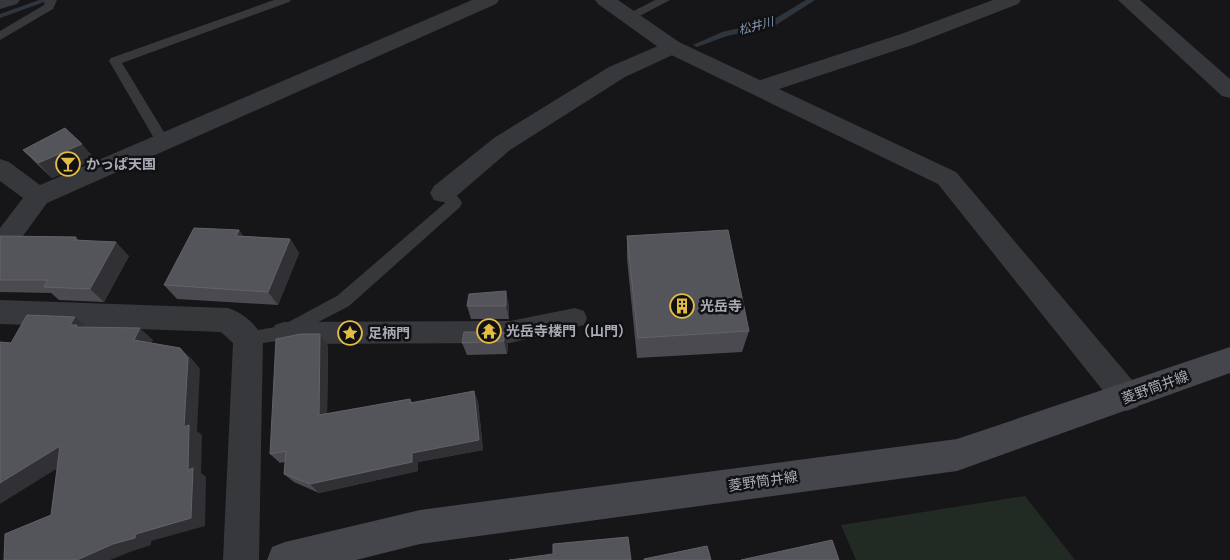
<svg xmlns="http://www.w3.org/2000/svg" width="1230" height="560" font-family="Helvetica,'Noto Sans JP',sans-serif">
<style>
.green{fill:#222a24}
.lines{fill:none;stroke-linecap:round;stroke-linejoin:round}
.stream{fill:#2f353d;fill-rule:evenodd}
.service{fill:#37383c;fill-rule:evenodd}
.pedestrian{fill:#37383c;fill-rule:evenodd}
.minor{fill:#37383c;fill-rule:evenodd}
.tertiary{fill:#37383c;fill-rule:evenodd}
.secondary{fill:#45464c;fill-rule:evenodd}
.wall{fill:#4a4a50}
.shaded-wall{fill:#313135}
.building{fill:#54555b;stroke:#626269}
.labels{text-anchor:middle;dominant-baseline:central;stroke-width:5;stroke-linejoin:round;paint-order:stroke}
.far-water-label{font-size:12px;font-style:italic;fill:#8396af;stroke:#111113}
.poi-label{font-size:14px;font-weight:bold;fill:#a9acb7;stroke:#111113;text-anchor:start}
.street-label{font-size:14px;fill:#a9acb7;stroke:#111113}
</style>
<rect width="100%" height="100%" fill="#161618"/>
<polygon class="green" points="1025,496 1075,560 856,560 841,525"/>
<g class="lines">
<g class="stream">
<polygon points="39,0 50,0 0,18 0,14"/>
<polygon points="806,0 815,0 776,25 727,36 697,47 693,45 722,32 771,21"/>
</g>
<g class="service">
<polygon points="45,0 57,0 53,9 0,40 0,31 44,5"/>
<polygon points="274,0 291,0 289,2 122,63 170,142 168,145 158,145 109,61 111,58"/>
<polygon points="655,0 670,0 632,20 624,20 622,17"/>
<path d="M 443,187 C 451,190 459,196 462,203 L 460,207 L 349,306 L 284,340 L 248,345 L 242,343 L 239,338 L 242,333 L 281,326 L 337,296 L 445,203 L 436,193 L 438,189 Z"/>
</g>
<polygon class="pedestrian" points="575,308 584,311 587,318 584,325 510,343 284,344 275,341 271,333 275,325 284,322 510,321"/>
<g class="minor">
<polygon points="0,0 20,0 17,4 0,9"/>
<polygon points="472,0 499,0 496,4 47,203 9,255 0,259 0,228 23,198 0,181 0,159 9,162 40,185"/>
<polygon points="993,0 1021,0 1018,4 915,44 767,93 759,95 751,93 748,88 751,83 901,34"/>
<polygon points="1118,0 1140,0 1230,79 1230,98 1222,96"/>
<polygon points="672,40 679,42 682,47 679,52 625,77 510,150 452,200 443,202 434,200 430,193 434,186 494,138 609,67"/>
</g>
<g class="tertiary">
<polygon points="595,0 618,0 679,42 956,172 1138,387 1142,397 1138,407 1127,411 1116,407 938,184 665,52 598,4"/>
<path d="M 0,300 L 228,308 C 243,313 256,324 263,338 L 259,560 L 223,560 L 233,343 L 221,332 L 0,324 Z"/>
</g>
<polygon class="secondary" points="1230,347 1230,373 957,471 420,544 356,560 267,560 272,547 285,542 420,510 957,439"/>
</g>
<g class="wall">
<polygon points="23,150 95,159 52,178 38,165"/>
<polygon points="239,230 243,236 290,239 299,253 278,305 177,299 164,285"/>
<polygon points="0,236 76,237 79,241 129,256 104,302 59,300 51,293 0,292"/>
<polygon points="627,236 749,331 742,352 637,358 627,259"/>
<polygon points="509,305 509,319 471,319 467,306"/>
<polygon points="504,332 508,345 507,354 467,355 462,343"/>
<polygon points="320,334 328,346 327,414 410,399 412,402 478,401 483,450 418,462 418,471 319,493 294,482 284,474 285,462 280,463 270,454"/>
</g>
<g class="shaded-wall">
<polygon points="82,144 95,159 52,178 38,163"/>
<polygon points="239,230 249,245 236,236"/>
<polygon points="290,239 299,253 278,305 268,292"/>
<polygon points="116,242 129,256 104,302 90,289"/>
<polygon points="506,291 509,305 509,319 506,306"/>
<polygon points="75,317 89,329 70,325"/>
<polygon points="140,328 153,340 147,352 134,340"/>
<polygon points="504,332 508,345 507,354 504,341"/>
<polygon points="320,334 328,346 327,425 319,415"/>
<polygon points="180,348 192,359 200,369 197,431 202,435 201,473 206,477 205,526 151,541 151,545 130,552 110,560 77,560 136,534 188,470 184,427"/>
<polygon points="474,391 478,401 483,450 418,462 418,471 319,493 310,484 412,453"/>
<polygon points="60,446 77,456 0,504 0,483"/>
</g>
<g class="building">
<polygon points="65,128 82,144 38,163 23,150"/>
<polygon points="194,228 239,230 236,236 290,239 268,292 164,285"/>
<polygon points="728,230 749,331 638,338 627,236"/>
<polygon points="0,236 76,237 74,240 116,242 90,289 44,287 48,280 0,280"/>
<polygon points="506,291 506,306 467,306 469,294"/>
<polygon points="27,315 75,317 70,325 77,325 76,327 140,328 134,340 180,348 188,358 184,427 189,425 188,470 193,468 191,518 136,534 135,538 113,544 77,560 4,560 5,534 51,515 60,446 0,483 0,342 11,343"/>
<polygon points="464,332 504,332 504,341 462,343"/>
<polygon points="301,334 320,334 319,415 410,399 410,403 474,391 479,440 412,453 412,462 310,484 284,474 286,451 270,454 276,339"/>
<polygon points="628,537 631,560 509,560 553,554 553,544"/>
<polygon points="832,540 839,560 741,560"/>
<polygon points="707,546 711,560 644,560 644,559"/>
</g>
<defs>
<g id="bar-ring" transform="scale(1.25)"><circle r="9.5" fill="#111113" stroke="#e3bd43" stroke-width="1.5"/><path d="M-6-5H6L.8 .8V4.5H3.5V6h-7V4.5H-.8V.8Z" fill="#e3bd43"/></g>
<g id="building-ring" transform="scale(1.25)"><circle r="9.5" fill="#111113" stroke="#e3bd43" stroke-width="1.5"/><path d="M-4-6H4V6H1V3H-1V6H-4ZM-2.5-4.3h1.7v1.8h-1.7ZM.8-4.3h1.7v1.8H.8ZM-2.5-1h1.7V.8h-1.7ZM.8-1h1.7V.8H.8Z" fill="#e3bd43"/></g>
<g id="temple-ring" transform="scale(1.25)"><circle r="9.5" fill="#111113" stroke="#e3bd43" stroke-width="1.5"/><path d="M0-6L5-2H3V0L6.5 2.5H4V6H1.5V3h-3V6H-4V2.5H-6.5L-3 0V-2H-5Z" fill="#e3bd43"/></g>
<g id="sight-ring" transform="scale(1.25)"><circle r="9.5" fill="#111113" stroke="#e3bd43" stroke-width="1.5"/><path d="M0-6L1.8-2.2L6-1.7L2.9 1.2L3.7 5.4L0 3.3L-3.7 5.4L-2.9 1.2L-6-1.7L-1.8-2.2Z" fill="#e3bd43"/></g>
</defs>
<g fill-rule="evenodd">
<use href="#bar-ring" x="68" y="164"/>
<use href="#building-ring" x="682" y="306"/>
<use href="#temple-ring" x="489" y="331"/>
<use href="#sight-ring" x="350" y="333"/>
</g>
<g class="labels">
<g class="far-water-label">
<text transform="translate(756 26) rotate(-15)">松井川</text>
</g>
<g class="poi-label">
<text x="86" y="164">かっぱ天国</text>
<text x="700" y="306">光岳寺</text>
<text x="506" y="331">光岳寺楼門（山門）</text>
<text x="368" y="333">足柄門</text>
</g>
<g class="street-label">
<text transform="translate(1155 387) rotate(-20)">菱野筒井線</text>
<text transform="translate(763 481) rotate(-8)">菱野筒井線</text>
</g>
</g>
</svg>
